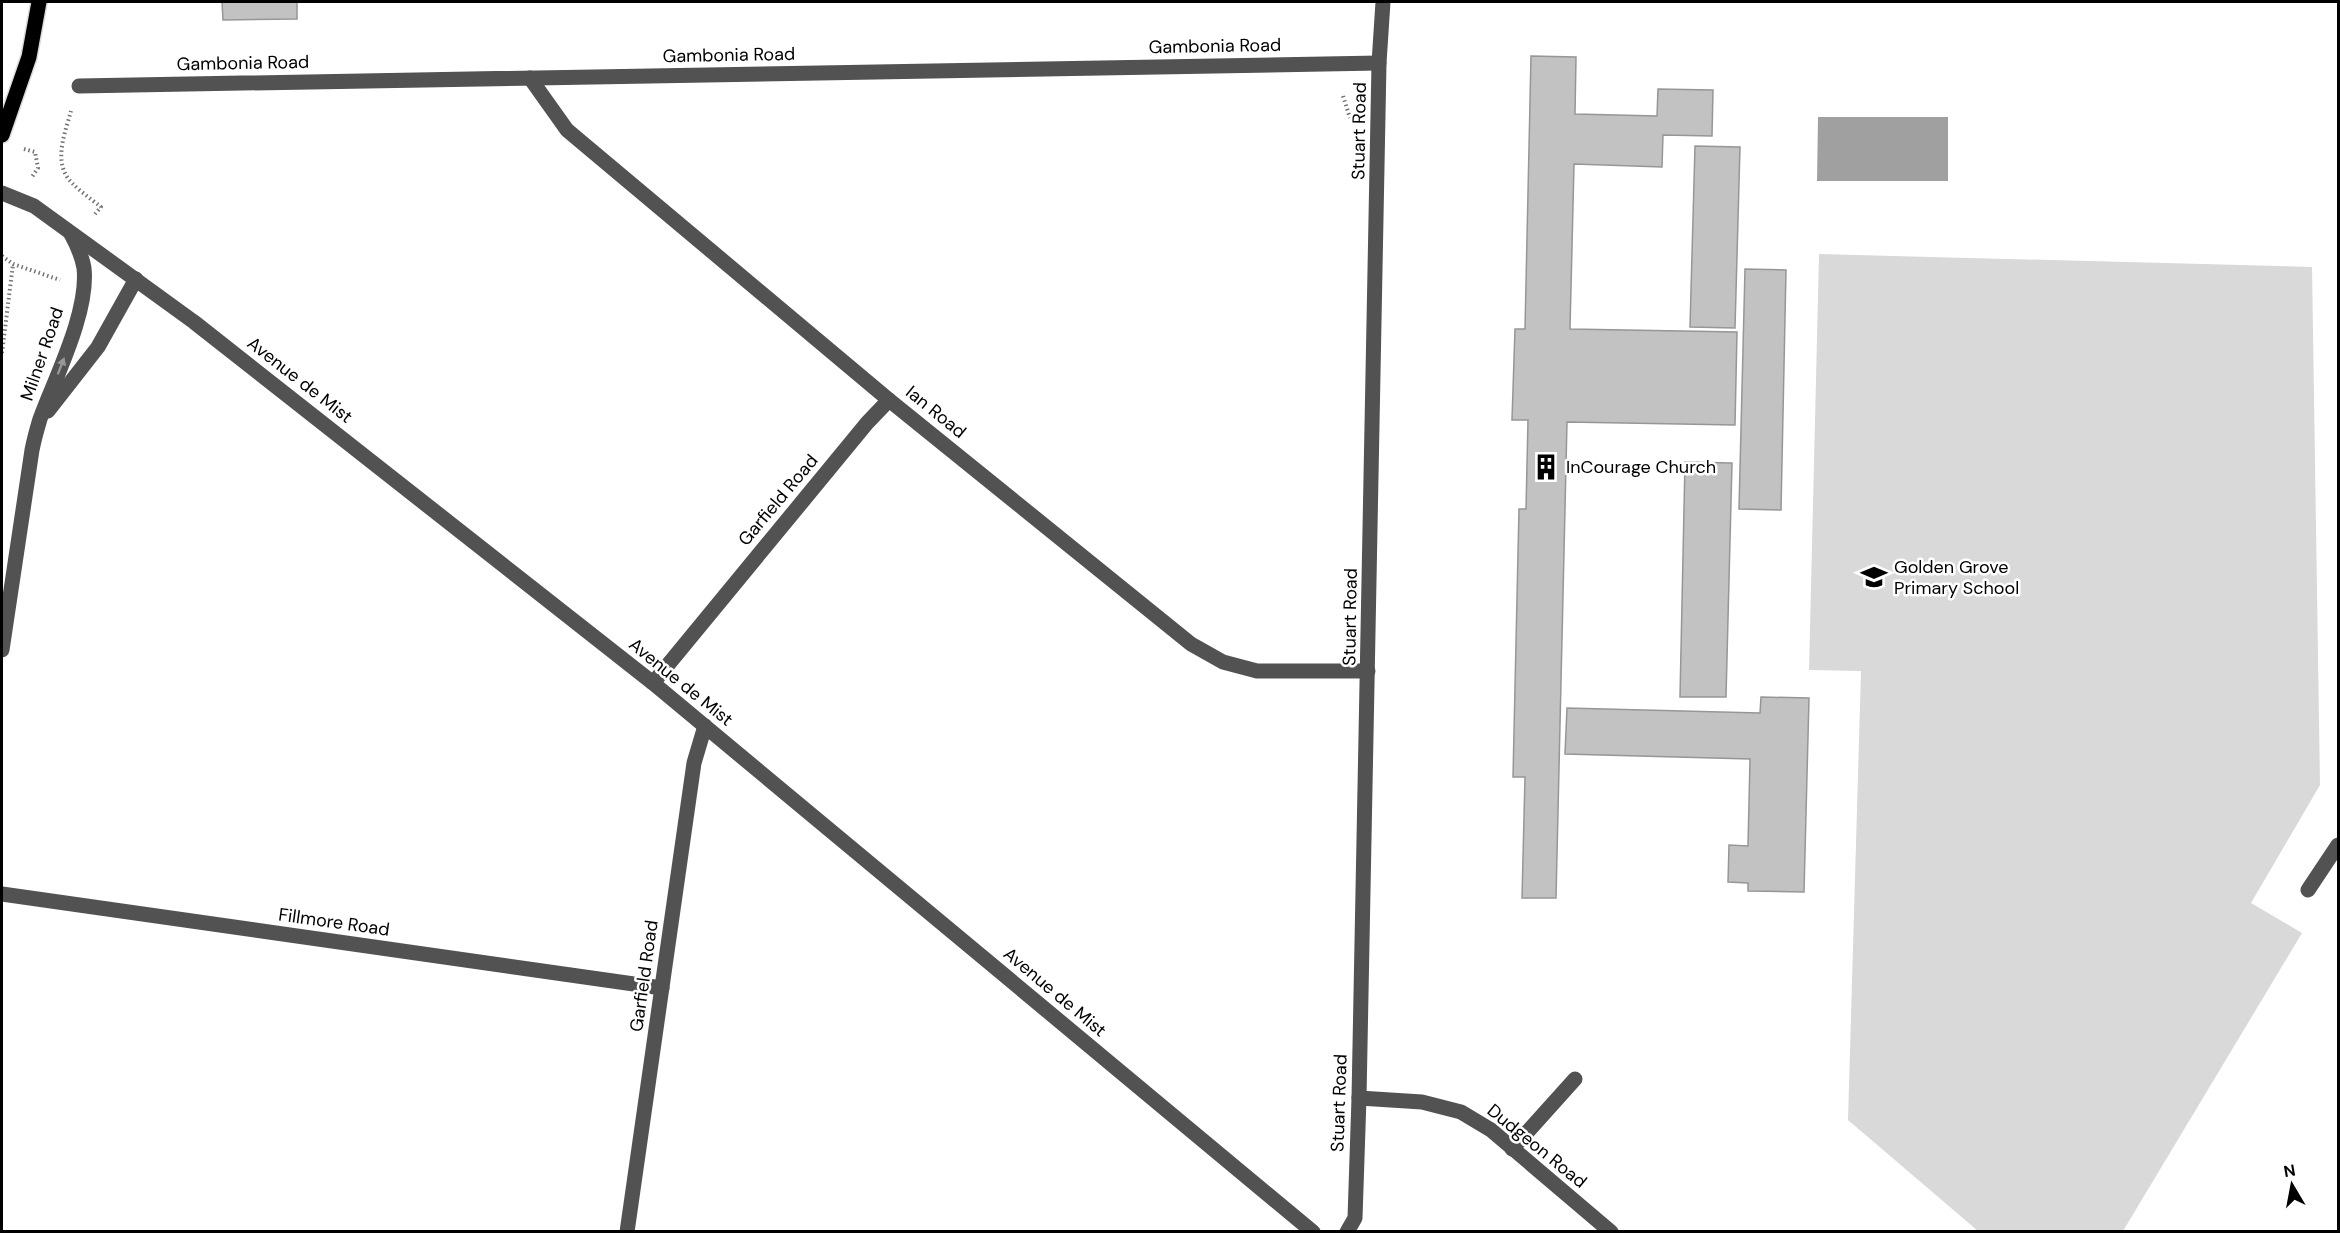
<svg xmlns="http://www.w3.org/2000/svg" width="2340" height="1233" font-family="'DM Sans',sans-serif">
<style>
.green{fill:#d9d9d9}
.water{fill:#a0a0a0}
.building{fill:#c2c2c2;stroke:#969696;stroke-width:1.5}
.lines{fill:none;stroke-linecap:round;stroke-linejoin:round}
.major-casing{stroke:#dbdbdb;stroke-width:18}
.path{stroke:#747474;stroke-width:4;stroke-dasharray:1.5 3;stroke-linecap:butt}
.minor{stroke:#525252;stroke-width:15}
.major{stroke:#000;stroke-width:15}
.oneway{fill:#979797}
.labels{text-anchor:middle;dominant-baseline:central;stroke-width:5;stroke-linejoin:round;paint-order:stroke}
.street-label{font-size:18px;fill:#000;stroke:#fff}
.poi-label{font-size:18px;fill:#000;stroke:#fff;text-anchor:start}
</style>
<rect width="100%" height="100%" fill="#fff"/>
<polygon class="green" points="1819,254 2312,267 2320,785 2251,903 2302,933 2123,1231 1978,1231 1848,1120 1861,671 1809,670"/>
<polygon class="water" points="1818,117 1948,117 1948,181 1817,181"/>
<g class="building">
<polygon points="222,2 297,2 297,19 223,20"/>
<polygon points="1531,56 1576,57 1575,114 1657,116 1658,89 1713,90 1712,136 1663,135 1662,167 1574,164 1570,329 1737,332 1735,425 1567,422 1556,898 1522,898 1525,777 1513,777 1519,509 1526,509 1528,420 1512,420 1515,329 1525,329"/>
<polygon points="1695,146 1740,147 1735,328 1690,327"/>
<polygon points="1745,269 1786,270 1781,510 1739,509"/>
<polygon points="1685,462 1732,463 1726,697 1680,697"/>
<polygon points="1761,697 1809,698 1804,892 1748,891 1748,883 1728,882 1729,845 1748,846 1750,759 1565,754 1567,708 1760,713"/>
</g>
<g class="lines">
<g class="major-casing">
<polyline id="major" points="2,135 29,57 39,2"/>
</g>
<g class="path">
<polyline points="1343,96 1350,118"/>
<path d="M 71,111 C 66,130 55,156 66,175 C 71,185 91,199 101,207 L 95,214"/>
<polyline points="24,149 35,152 38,168 32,177"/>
<polyline points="2,256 13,264 60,280"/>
<polyline points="2,353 13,264"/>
</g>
<g class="minor">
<polyline points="530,78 567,130 889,400 1191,644 1223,662 1257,671 1368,671"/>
<polyline points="79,86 1379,63"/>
<polyline points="2,193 34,206 194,322 653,683 1313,1232"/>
<polyline points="48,411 98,347 136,279"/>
<path d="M 2,650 L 32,450 C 34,440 37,429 40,419 C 55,378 89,312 84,268 C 82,256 77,245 71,234"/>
<polyline points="653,683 867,423 889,400"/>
<polyline points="2308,890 2338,845"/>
<polyline points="2,894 662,988"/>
<polyline points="1359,1098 1422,1102 1461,1112 1491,1130 1611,1232"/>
<polyline points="1512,1149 1575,1079"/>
<polyline points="627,1232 694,763 705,726"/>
<polyline points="1347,1232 1355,1218 1359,1098 1379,63 1383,2"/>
</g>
<use href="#major" class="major"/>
</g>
<defs><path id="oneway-solid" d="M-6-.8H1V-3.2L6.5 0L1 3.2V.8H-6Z" transform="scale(1.5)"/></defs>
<use class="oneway" href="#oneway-solid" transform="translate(61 366) rotate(-69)"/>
<defs>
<g id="building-bare" transform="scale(2.07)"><path d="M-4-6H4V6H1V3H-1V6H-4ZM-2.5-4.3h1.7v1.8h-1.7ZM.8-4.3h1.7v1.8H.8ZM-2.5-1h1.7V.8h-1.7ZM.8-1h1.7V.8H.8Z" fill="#000" stroke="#fff" stroke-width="2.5" paint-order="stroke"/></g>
<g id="school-bare" transform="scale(2.07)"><path d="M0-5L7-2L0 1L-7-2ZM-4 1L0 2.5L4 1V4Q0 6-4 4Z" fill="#000" stroke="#fff" stroke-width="2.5" paint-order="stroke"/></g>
</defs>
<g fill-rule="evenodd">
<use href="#building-bare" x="1546" y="467"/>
<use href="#school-bare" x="1874" y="577"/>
</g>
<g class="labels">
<g class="street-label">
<text transform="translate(1215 46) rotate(-1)">Gambonia Road</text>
<text transform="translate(729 55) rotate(-1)">Gambonia Road</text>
<text transform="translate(243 63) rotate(-1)">Gambonia Road</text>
<text transform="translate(1359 131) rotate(-89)">Stuart Road</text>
<text transform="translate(42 354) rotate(-71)">Milner Road</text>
<text transform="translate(300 380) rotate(38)">Avenue de Mist</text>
<text transform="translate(936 412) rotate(39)">Ian Road</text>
<text transform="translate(778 500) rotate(-50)">Garfield Road</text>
<text transform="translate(1350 617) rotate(-89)">Stuart Road</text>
<text transform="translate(681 682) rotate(39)">Avenue de Mist</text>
<text transform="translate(334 922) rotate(8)">Fillmore Road</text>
<text transform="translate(644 976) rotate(-82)">Garfield Road</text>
<text transform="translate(1055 992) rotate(40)">Avenue de Mist</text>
<text transform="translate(1339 1103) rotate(-88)">Stuart Road</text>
<text transform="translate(1537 1146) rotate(39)">Dudgeon Road</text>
</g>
<g class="poi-label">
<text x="1566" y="467">InCourage Church</text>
<text x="1894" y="567">Golden Grove<tspan x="1894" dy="21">Primary School</tspan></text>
</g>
</g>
<rect width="2340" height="1233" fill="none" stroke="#000000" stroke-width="6"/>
<g transform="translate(2292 1185) rotate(350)" stroke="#ffffff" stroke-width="4.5" paint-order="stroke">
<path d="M0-4.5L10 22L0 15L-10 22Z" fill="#000000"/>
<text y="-9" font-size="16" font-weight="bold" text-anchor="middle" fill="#000000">N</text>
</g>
</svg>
